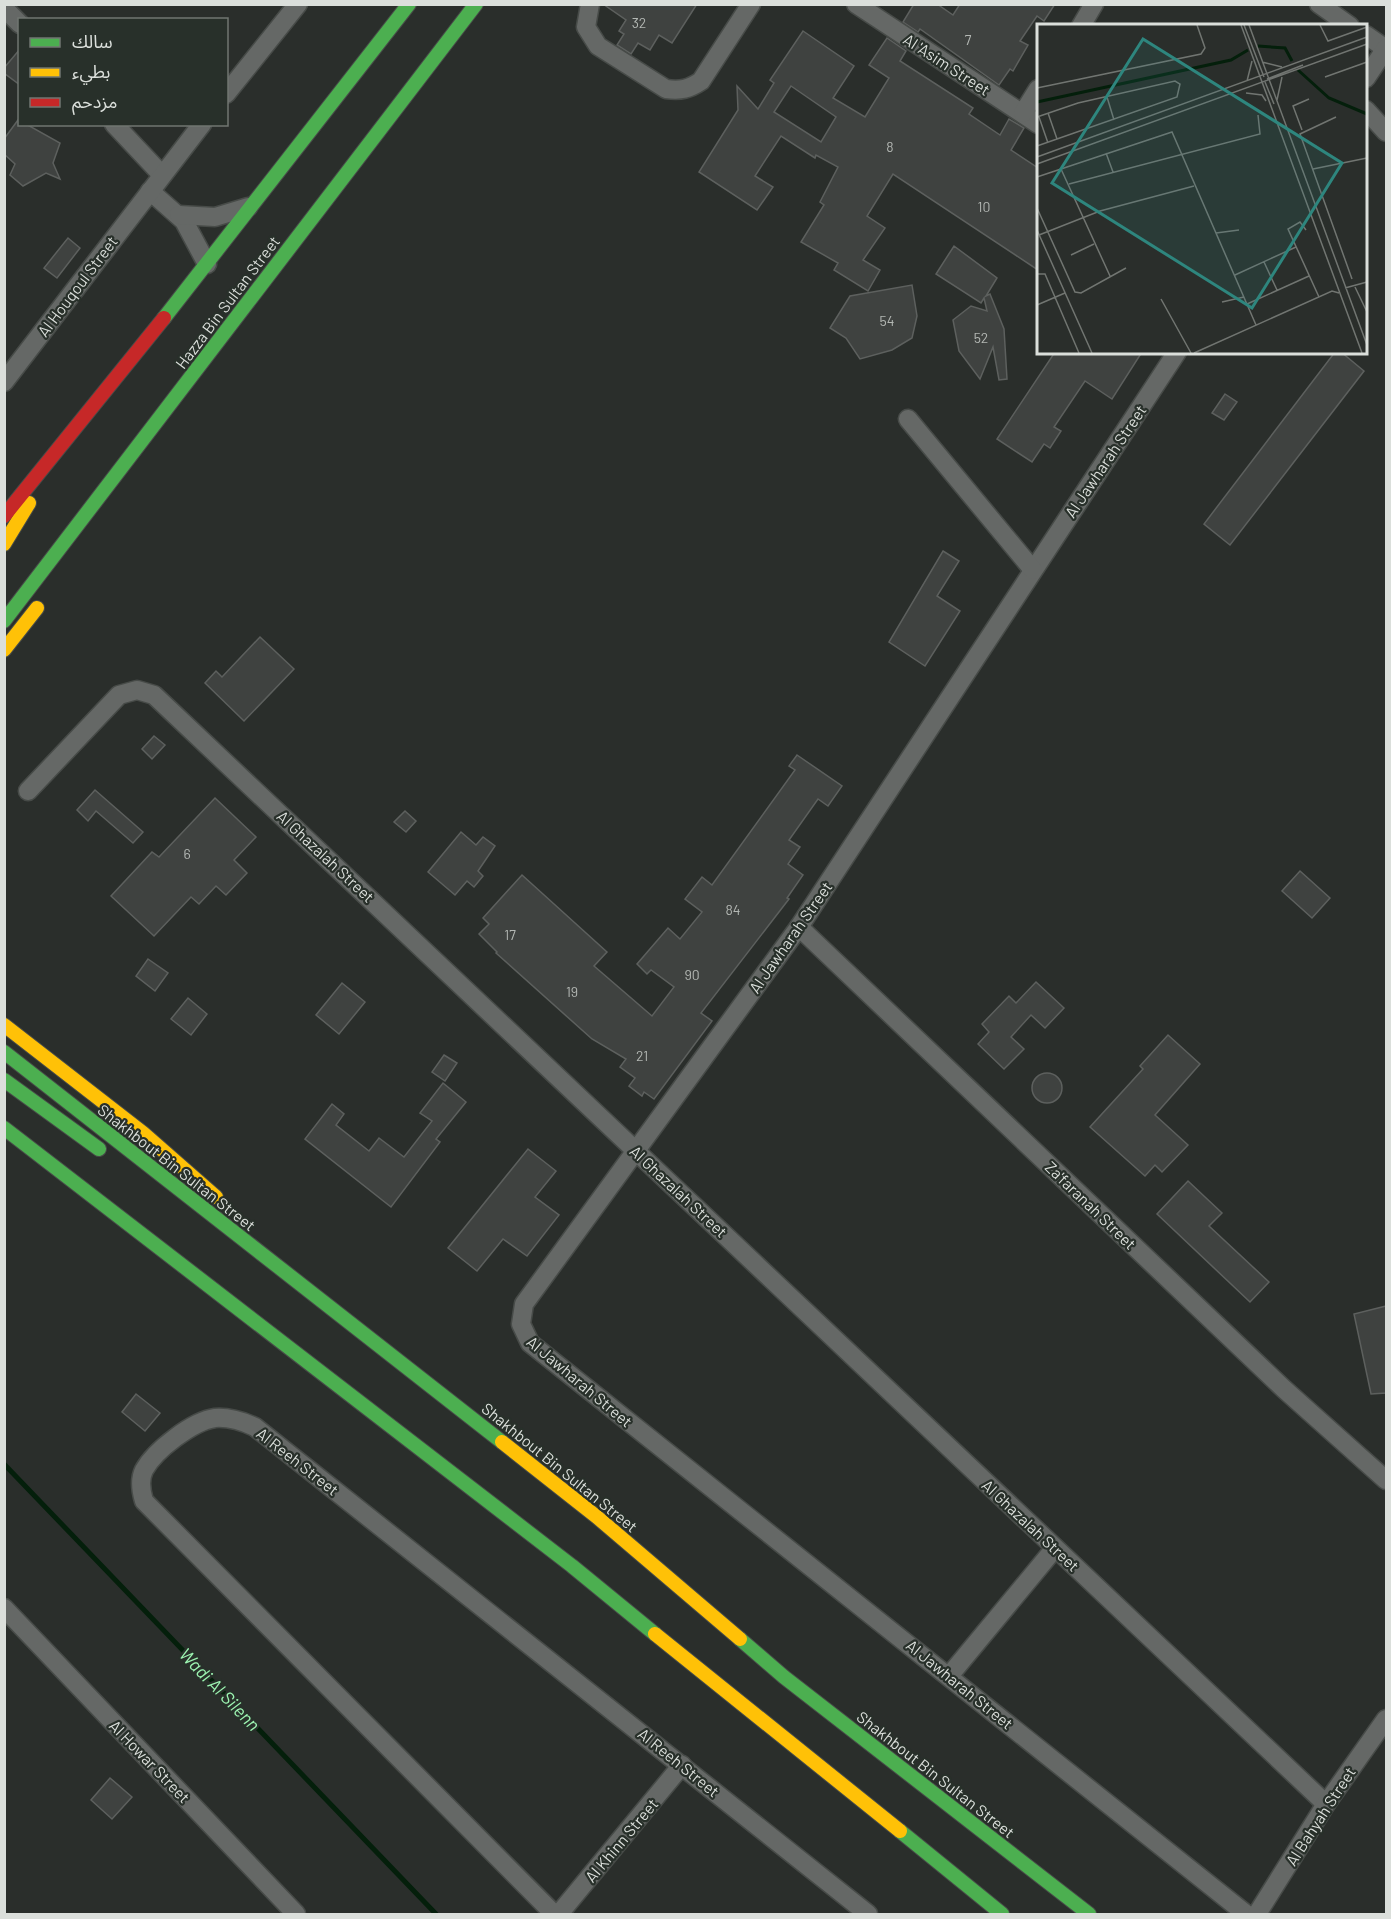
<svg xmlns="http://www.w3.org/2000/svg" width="1391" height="1919" font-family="Barlow,'Noto Sans Arabic',sans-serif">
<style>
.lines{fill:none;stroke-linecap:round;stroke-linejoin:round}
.stream{stroke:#041f0b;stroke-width:5}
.building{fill:#3f4240;stroke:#5d605e;stroke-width:1.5;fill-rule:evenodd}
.street-casing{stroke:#474b48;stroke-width:21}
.fast-casing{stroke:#474b48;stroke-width:16}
.slow-casing{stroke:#474b48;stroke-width:16}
.jam-casing{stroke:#474b48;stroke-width:16}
.street{stroke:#656866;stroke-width:18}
.fast{stroke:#4caf50;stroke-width:14}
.slow{stroke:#ffc107;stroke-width:14}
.jam{stroke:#c62828;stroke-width:14}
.labels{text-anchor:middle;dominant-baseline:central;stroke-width:4.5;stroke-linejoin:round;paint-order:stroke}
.number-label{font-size:14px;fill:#b4b8b4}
.street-label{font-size:16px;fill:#dbdfdb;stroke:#28302a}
.water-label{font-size:18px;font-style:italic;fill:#9df5b2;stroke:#28302a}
.inset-river{fill:none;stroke:#041f0b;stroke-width:3}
.inset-road{fill:none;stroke:#717571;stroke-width:1.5}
.view{fill:#2e867e;fill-opacity:0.15;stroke:#2e867e;stroke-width:3}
.inset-edge{fill:none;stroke:#dbdfdb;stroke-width:3}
</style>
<rect width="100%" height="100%" fill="#2a2e2b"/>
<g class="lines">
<polyline class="stream" points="4,1464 436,1914"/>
</g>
<g class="building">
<polygon points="603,4 697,4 672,43 659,35 650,50 638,43 631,54 617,45 624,34 619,31 626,20"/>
<polygon points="914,4 937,4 953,15 960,4 1055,4 1044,21 1037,16 1020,41 1028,45 1013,71 1010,69 999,85 920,29 918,32 903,22"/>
<path d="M 803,31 L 854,66 L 833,98 L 865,117 L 889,78 L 869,65 L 887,38 L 906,51 L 900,61 L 973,108 L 969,114 L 1000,135 L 1009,119 L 1024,128 L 1011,150 L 1038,168 L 1038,270 L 893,174 L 867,216 L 885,228 L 863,260 L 880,270 L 868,291 L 834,270 L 838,263 L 801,242 L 824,205 L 820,202 L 838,167 L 816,155 L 815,158 L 781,136 L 755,176 L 773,187 L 757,210 L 699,172 L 738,110 L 737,86 L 758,109 L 774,83 L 770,80 ZM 791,86 L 836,117 L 821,142 L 774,112 Z"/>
<polygon points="20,49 20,85 4,73 4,68"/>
<polygon points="18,120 20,124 26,124 60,143 53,163 60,179 46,173 23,186 10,175 15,164 4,154 4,139"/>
<polygon points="68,238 80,248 57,278 44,268"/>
<polygon points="954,246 997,278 986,296 990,294 1004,329 1007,379 999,380 993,347 980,379 959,351 953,320 971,306 987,311 984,298 981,303 936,274"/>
<polygon points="912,285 917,316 912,338 892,350 860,359 846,338 830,328 850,296"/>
<polygon points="1055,352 1142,352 1112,399 1085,381 1054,427 1061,431 1050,448 1044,444 1032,462 997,439"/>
<polygon points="1335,352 1341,352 1364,371 1230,545 1204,524"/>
<polygon points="1225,394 1237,402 1224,420 1212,413"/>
<polygon points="943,551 959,561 937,596 960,611 925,666 889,642"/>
<polygon points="260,637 294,669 244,721 205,683 216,671 222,677"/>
<polygon points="154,736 165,745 152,759 142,749"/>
<polygon points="797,755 842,786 828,806 818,799 789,840 800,847 788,864 803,875 787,898 789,899 701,1013 712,1021 654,1099 644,1092 642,1096 629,1086 635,1078 620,1067 626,1059 592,1039 496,953 497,952 479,934 489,924 483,918 522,875 607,952 594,966 652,1016 674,987 651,970 647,974 637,964 668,928 680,939 702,912 685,899 702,877 712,885 795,770 789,766"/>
<polygon points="95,790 143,832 133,843 96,811 88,821 77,810"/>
<polygon points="215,798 256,837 234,860 247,873 226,895 216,886 199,904 191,897 154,936 111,896 152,852 159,857"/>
<polygon points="405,811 416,821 406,832 394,822"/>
<polygon points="461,832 476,845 483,837 495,846 478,871 483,876 474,887 467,881 455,895 428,872"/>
<polygon points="1300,871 1330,898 1312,918 1282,891"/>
<polygon points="148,959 168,973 155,991 136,976"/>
<polygon points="1036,982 1064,1008 1045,1028 1031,1015 1011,1037 1024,1049 1004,1069 978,1044 989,1032 982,1024 1009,996 1016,1003"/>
<polygon points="342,983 365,1002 339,1034 316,1015"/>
<polygon points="188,998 207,1014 191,1035 171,1019"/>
<polygon points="1168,1035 1200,1064 1155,1115 1188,1145 1162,1172 1155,1165 1145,1176 1090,1127 1143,1069 1140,1066"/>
<polygon points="444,1055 457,1063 445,1081 432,1072"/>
<circle cx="1047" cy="1088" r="15"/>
<polygon points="443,1083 466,1102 436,1139 440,1142 391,1207 305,1139 332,1104 344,1114 336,1125 369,1151 379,1138 404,1157 432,1121 420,1113"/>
<polygon points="528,1149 556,1171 535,1197 559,1215 527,1256 503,1239 477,1271 448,1248"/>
<polygon points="1188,1181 1222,1213 1209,1226 1269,1282 1250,1302 1157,1214"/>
<polygon points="1386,1306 1386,1393 1371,1394 1354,1314"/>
<polygon points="136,1394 160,1413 145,1431 122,1412"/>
<polygon points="110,1778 132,1797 112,1819 91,1800"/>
</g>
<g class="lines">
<g class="street-casing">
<g id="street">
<path d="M 590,4 L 586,27 L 598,46 L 666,89 C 681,91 689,89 701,81 L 751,4"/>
<polyline points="856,4 1038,124"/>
<polyline points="1319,4 1350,26"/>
<polyline points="4,8 20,24"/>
<polyline points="1081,26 1094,4"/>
<polyline points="1366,35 1386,49"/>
<polyline points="1366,78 1386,48"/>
<polyline points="226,94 298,4"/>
<polyline points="1366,110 1386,132"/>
<polyline points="1023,113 1038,89"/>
<polyline points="114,124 162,175"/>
<polyline points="150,191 184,221 207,264"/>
<polyline points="179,215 215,217 248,207"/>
<polyline points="1177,352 799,927 524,1304 521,1324 530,1343 1246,1914"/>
<polyline points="4,382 202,124"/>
<polyline points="908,419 1033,570"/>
<polyline points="28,791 119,695 137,690 154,695 1326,1804"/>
<polyline points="799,927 1284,1389 1386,1480"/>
<polyline points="4,1608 296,1914"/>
<polyline points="949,1676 1055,1548"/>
<path d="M 554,1914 L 144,1501 C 141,1491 139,1480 144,1470 C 155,1450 193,1421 215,1418 C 229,1417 242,1421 255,1427 L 868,1914"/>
<polyline points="559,1914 682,1765"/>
<polyline points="1257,1914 1326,1804 1386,1719"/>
</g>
</g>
<g class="fast-casing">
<g id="fast">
<polyline points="164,318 409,4"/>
<polyline points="4,621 476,4"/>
<polyline points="4,1052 502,1442"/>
<polyline points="4,1080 99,1149"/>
<polyline points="4,1128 572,1566 655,1634"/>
<polyline points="740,1639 784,1677 1089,1914"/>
<polyline points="900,1831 1002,1914"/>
</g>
</g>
<g class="slow-casing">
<g id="slow">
<polyline points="4,544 29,503"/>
<polyline points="4,650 37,608"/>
<polyline points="4,1025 143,1133 216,1197"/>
<polyline points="502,1442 597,1517 740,1639"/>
<polyline points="655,1634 900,1831"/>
</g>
</g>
<g class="jam-casing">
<polyline id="jam" points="4,516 164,318"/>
</g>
<use href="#street" class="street"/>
<use href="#fast" class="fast"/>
<use href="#slow" class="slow"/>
<use href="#jam" class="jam"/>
</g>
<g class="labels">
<g class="number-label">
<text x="639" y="22">32</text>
<text x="968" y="39">7</text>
<text x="890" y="146">8</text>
<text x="984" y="206">10</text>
<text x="887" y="320">54</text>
<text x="981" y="337">52</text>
<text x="187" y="853">6</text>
<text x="733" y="909">84</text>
<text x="510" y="934">17</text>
<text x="692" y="974">90</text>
<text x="572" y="991">19</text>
<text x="642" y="1055">21</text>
</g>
<g class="street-label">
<text transform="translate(947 64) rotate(33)">Al 'Asim Street</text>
<text transform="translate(77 286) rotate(-53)">Al Houqoul Street</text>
<text transform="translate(227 302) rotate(-53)">Hazza Bin Sultan Street</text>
<text transform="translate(1105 461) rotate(-56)">Al Jawharah Street</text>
<text transform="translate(326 856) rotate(43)">Al Ghazalah Street</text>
<text transform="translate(790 937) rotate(-55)">Al Jawharah Street</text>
<text transform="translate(177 1167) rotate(38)">Shakhbout Bin Sultan Street</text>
<text transform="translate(679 1191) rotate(43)">Al Ghazalah Street</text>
<text transform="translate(1091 1205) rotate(44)">Za'faranah Street</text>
<text transform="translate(580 1381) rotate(40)">Al Jawharah Street</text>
<text transform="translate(298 1461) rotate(38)">Al Reeh Street</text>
<text transform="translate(560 1467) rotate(39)">Shakhbout Bin Sultan Street</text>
<text transform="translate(1031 1525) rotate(43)">Al Ghazalah Street</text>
<text transform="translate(960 1684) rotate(39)">Al Jawharah Street</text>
<text transform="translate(150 1761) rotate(46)">Al Howar Street</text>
<text transform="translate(679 1762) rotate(39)">Al Reeh Street</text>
<text transform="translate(936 1774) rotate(38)">Shakhbout Bin Sultan Street</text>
<text transform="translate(1320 1816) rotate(-57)">Al Bahyah Street</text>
<text transform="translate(621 1840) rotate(-50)">Al Khinn Street</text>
</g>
<g class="water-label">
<text transform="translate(220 1689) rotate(46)">Wadi Al Silenn</text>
</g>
</g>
<g transform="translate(1037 24)">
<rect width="330" height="330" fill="#2a2e2b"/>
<path class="inset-river" d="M 221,22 L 248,24 L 255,37M 261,46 L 292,74 L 330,90M 0,78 L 194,36 L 211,26"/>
<path class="inset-road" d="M 204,1 L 325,329M 207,1 L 227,53M 212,1 L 330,321M 283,1 L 291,17 L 330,3M 225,38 L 245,43M 288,53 L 330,38M 230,55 L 266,41M 210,57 L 215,37M 228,58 L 237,80M 0,64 L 164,30 L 168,24 L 160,1M 209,69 L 225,71 L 229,77M 70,73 L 77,96M 240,76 L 245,53M 11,89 L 20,115M 0,93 L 41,79 L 138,57 L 143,60 L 140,73 L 0,122M 2,93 L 11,119M 299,93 L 263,110 L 315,255M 265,106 L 256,82 L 272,75M 69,129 L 76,148M 0,133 L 330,13M 0,140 L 330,20M 24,145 L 73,252M 276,145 L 330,134M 0,153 L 135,108 L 219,301M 32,160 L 223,110 L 221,91M 0,184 L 38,268 L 44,269 L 89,244M 0,206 L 55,329M 269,206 L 263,198 L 251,205 L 282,273M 179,209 L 202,206M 2,211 L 63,187 L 157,162M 34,231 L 57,220M 227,238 L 240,266M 0,250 L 8,250 L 42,329M 198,251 L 259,223M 318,263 L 330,288M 308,264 L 330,258M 124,275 L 154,329M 185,278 L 207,273M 210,280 L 272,252M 0,281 L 28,269M 157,329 L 295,267 L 302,269"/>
<path class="view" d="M 106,15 L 305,139 L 215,284 L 15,159 Z"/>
<rect width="330" height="330" class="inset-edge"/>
</g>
<rect width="1391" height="1919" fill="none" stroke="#dbdfdb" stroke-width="12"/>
<rect x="18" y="18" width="210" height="108" fill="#28302a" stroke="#707671" stroke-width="1.5"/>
<rect x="30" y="38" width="30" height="9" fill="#4caf50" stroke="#707671" stroke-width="1.5"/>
<text x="72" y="48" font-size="18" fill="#dbdfdb">سالك</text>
<rect x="30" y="68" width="30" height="9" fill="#ffc107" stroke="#707671" stroke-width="1.5"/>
<text x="72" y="78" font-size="18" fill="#dbdfdb">بطيء</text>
<rect x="30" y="98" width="30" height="9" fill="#c62828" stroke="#707671" stroke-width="1.5"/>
<text x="72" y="108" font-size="18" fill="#dbdfdb">مزدحم</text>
</svg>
